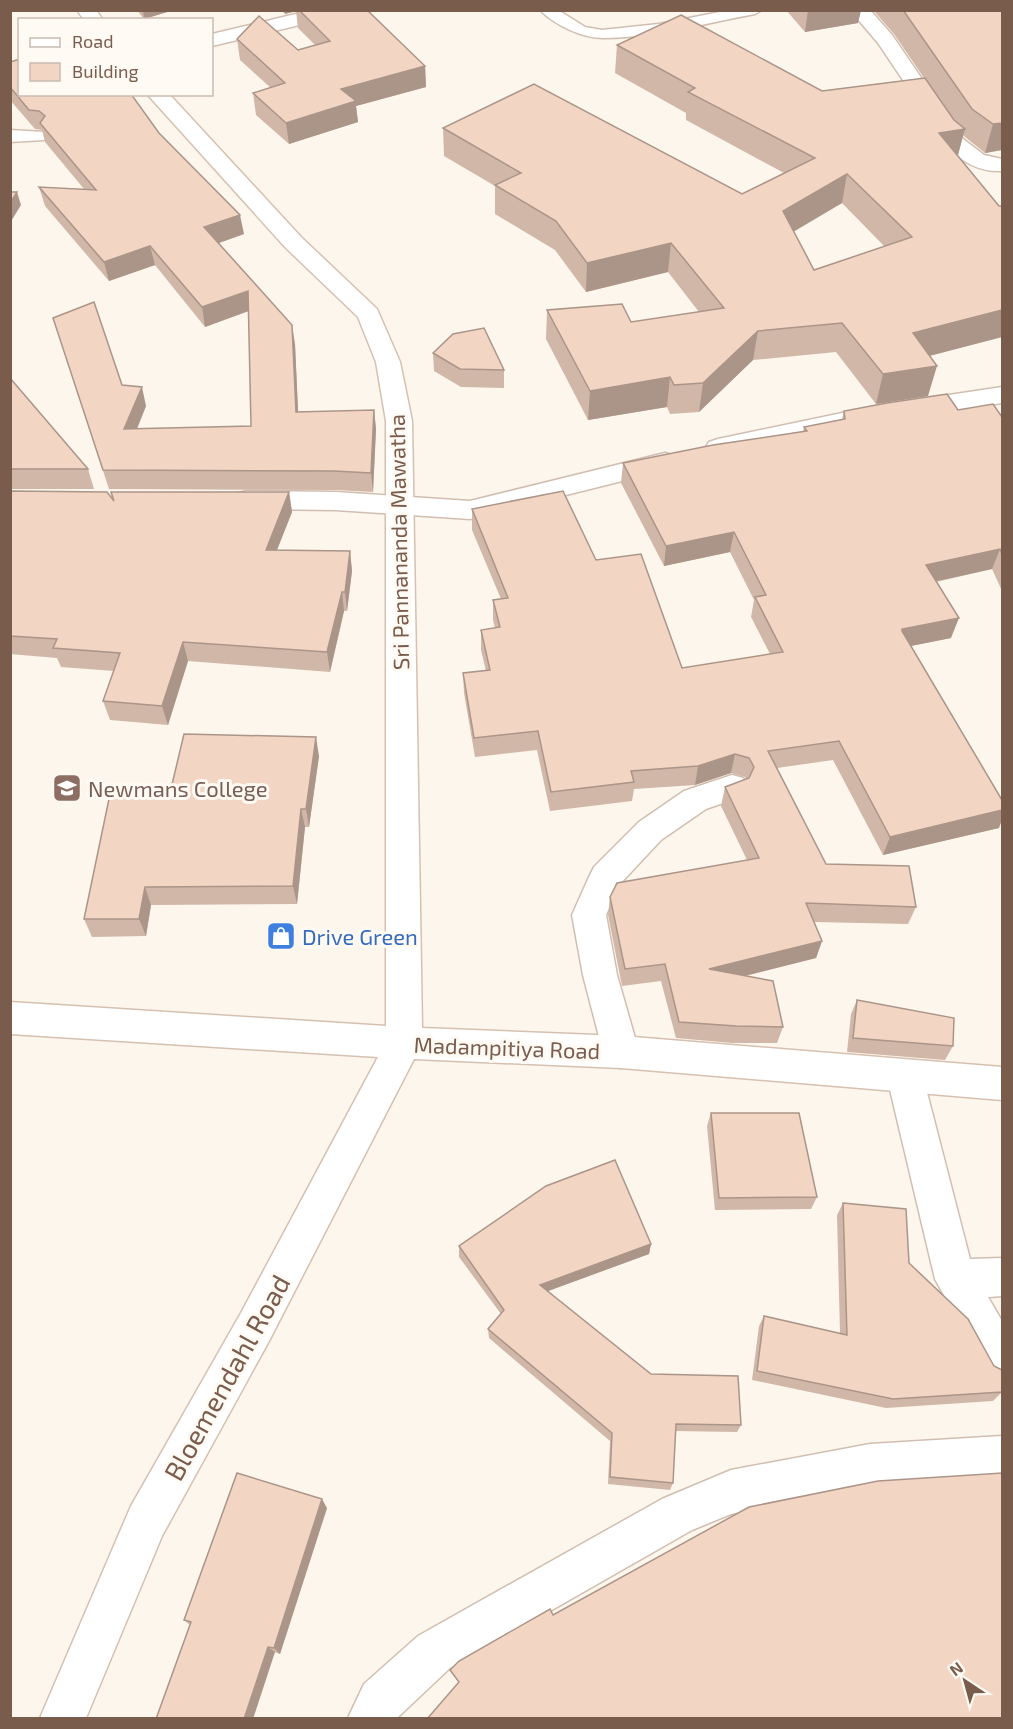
<svg xmlns="http://www.w3.org/2000/svg" width="1013" height="1729" font-family="'Exo 2',sans-serif">
<style>
.lines{fill:none;stroke-linecap:round;stroke-linejoin:round}
.service-casing{stroke:#d1beb0;stroke-width:3}
.minor-casing{stroke:#d1beb0;stroke-width:3}
.secondary-casing{stroke:#d6c0b0;stroke-width:3}
.service{fill:#fff;fill-rule:evenodd}
.minor{fill:#fff;fill-rule:evenodd}
.secondary{fill:#fff;fill-rule:evenodd}
.wall{fill:#d1b7a8;fill-rule:evenodd}
.shaded-wall{fill:#aa9588}
.building{fill:#f3d5c3;stroke:#aa9588;stroke-width:1.5;fill-rule:evenodd}
.labels{text-anchor:middle;dominant-baseline:central;stroke-width:6;stroke-linejoin:round;paint-order:stroke}
.street-label{font-size:22px;fill:#7a5c4d;stroke:#fffaf3}
.education-label{font-size:22px;fill:#785e54;stroke:#fffaf3;text-anchor:start}
.shop-label{font-size:22px;fill:#366cbe;stroke:#fffaf3;text-anchor:start}
.near-street-label{font-size:27px;fill:#7a5c4d;stroke:#fffaf3}
</style>
<rect width="100%" height="100%" fill="#fdf6ec"/>
<g class="lines">
<g class="service-casing">
<path id="service" d="M 540,10 L 558,10 L 585,27 L 602,30 L 659,24 L 730,10 L 762,10 L 755,14 C 706,23 653,38 603,38 C 582,38 555,25 540,10 Z"/>
</g>
<g class="minor-casing">
<g id="minor">
<polygon points="312,10 347,10 345,14 212,46 212,34"/>
<path d="M 850,10 L 870,10 L 892,35 L 963,139 L 984,155 L 1002,159 L 1002,171 C 980,172 963,163 948,147 L 878,43 Z"/>
<polygon points="10,130 44,132 48,136 44,140 10,142"/>
<polygon points="1002,387 1002,403 909,417 900,415 896,409 900,403 909,401"/>
<polygon points="847,412 856,414 860,420 856,426 718,457 709,454 705,448 709,442 718,439"/>
<polygon points="665,453 674,456 678,462 674,468 470,519 336,510 246,509 236,506 232,500 236,494 246,491 336,492 470,501"/>
<polygon points="732,775 743,778 748,787 743,796 706,809 661,840 619,885 606,915 617,975 639,1052 634,1063 621,1068 608,1063 603,1052 583,975 572,915 589,877 594,867 639,822 684,791"/>
<polygon points="905,1060 918,1065 923,1077 970,1259 1002,1258 1002,1296 988,1297 1002,1321 1002,1380 987,1374 935,1279 887,1077 892,1065"/>
<polygon points="1002,1436 1002,1478 870,1486 731,1514 692,1530 450,1668 397,1718 348,1718 364,1684 418,1636 662,1499 731,1470 870,1444"/>
</g>
</g>
<g class="secondary-casing">
<g id="secondary">
<polygon points="77,10 96,10 103,20 84,20"/>
<polygon points="147,94 169,94 301,237 377,309 400,362 412,421 422,1028 621,1036 1002,1067 1002,1100 621,1068 414,1059 269,1341 162,1536 86,1718 40,1718 131,1506 241,1313 378,1057 10,1034 10,1002 386,1026 386,421 376,362 358,317 285,247"/>
</g>
</g>
<use href="#service" class="service"/>
<use href="#minor" class="minor"/>
<use href="#secondary" class="secondary"/>
</g>
<g class="wall">
<polygon points="137,10 174,10 144,19"/>
<polygon points="281,10 367,10 425,66 426,87 356,106 358,122 289,144 256,115 253,93 271,88 240,60 237,39 298,50 315,45 298,28 296,11 285,14"/>
<polygon points="786,10 861,10 858,23 805,32"/>
<path d="M 873,10 L 1002,10 L 1002,150 L 985,153 L 965,137 L 963,135 L 958,156 L 999,206 L 1002,206 L 1002,337 L 929,356 L 928,396 L 876,404 L 836,352 L 753,360 L 699,412 L 670,414 L 667,407 L 588,420 L 546,339 L 547,310 L 631,322 L 699,312 L 668,272 L 586,292 L 555,250 L 495,214 L 495,186 L 444,156 L 443,128 L 742,194 L 784,173 L 686,120 L 686,113 L 615,73 L 617,45 L 822,91 L 924,78 L 894,34 ZM 842,203 L 885,247 L 814,270 L 793,231 Z"/>
<polygon points="10,62 159,133 244,234 218,243 295,344 298,412 374,410 376,429 373,492 336,490 109,489 53,318 122,385 146,406 137,429 251,426 249,311 205,327 155,265 109,281 45,206 39,187 84,189 45,142 42,130 35,129 10,100"/>
<polygon points="433,353 504,370 504,388 461,387 434,371"/>
<polygon points="10,378 88,469 94,489 10,489"/>
<polygon points="958,410 1002,417 1002,591 992,569 936,582 951,638 910,646 999,828 883,855 833,760 777,768 826,864 916,907 908,924 814,922 822,941 816,958 745,976 783,1027 777,1043 732,1043 676,1038 661,981 622,986 608,915 610,897 747,860 721,806 725,787 746,779 745,777 731,773 695,785 634,789 632,801 550,811 537,750 475,757 464,693 463,673 486,671 481,650 481,630 495,628 493,620 493,600 501,599 472,530 472,509 596,560 682,668 770,654 751,617 754,600 730,552 664,566 621,483 623,463 803,431 804,427 842,419 844,411"/>
<polygon points="10,491 113,499 111,492 289,492 292,512 277,550 350,551 352,571 347,611 344,611 330,672 188,661 168,725 110,720 103,701 114,671 61,667 57,658 10,654"/>
<polygon points="319,756 309,827 305,827 297,904 151,905 146,936 92,937 84,919 170,793"/>
<polygon points="857,1000 953,1046 945,1060 847,1052 851,1014"/>
<polygon points="711,1113 817,1197 811,1209 715,1210 707,1126"/>
<polygon points="843,1203 909,1263 1002,1392 993,1401 886,1408 752,1380 759,1326 764,1316 840,1333 837,1215"/>
<polygon points="651,1244 649,1254 548,1291 651,1374 741,1425 737,1432 675,1431 673,1483 670,1490 608,1484 610,1441 489,1338 488,1329 501,1314 459,1257 459,1246"/>
<polygon points="327,1508 280,1654 190,1625 184,1620"/>
</g>
<g class="shaded-wall">
<polygon points="143,10 174,10 144,19"/>
<polygon points="284,10 296,10 296,11 285,14"/>
<polygon points="808,10 861,10 858,23 805,32"/>
<polygon points="425,66 426,87 356,106 358,122 289,144 286,123 341,89"/>
<polygon points="1002,123 1002,150 985,153 993,124"/>
<polygon points="965,129 957,158 939,133"/>
<polygon points="847,174 842,203 778,241 783,211"/>
<polygon points="17,192 21,205 10,223 10,203"/>
<polygon points="240,215 244,234 208,247 204,227"/>
<polygon points="671,243 668,272 586,292 587,263"/>
<polygon points="150,246 155,265 109,281 104,262"/>
<polygon points="248,291 251,310 205,327 202,307"/>
<polygon points="1002,310 1002,337 906,362 913,333"/>
<polygon points="292,325 295,344 299,431 296,412"/>
<polygon points="758,331 753,360 699,412 703,383"/>
<polygon points="937,366 928,396 876,404 883,374"/>
<polygon points="670,377 667,407 588,420 590,391"/>
<polygon points="142,387 146,406 129,448 124,429"/>
<polygon points="374,410 376,429 373,492 371,473"/>
<polygon points="289,492 292,512 269,570 266,550"/>
<polygon points="734,532 730,552 664,566 666,546"/>
<polygon points="1000,549 992,569 919,585 926,565"/>
<polygon points="350,551 352,571 347,611 345,592"/>
<polygon points="342,592 344,611 330,672 327,652"/>
<polygon points="959,618 951,638 896,649 902,629"/>
<polygon points="183,642 188,661 168,725 162,706"/>
<polygon points="316,737 319,756 309,827 306,809"/>
<polygon points="735,754 731,773 695,785 698,766"/>
<polygon points="301,809 305,827 297,904 293,886"/>
<polygon points="1002,810 1002,820 999,828 883,855 890,837"/>
<polygon points="145,887 151,905 146,936 139,919"/>
<polygon points="822,941 816,958 705,986 709,969"/>
<polygon points="651,1244 649,1254 540,1294 540,1285"/>
<polygon points="322,1499 327,1508 280,1654 274,1648"/>
<polygon points="268,1647 275,1652 253,1719 244,1719"/>
</g>
<g class="building">
<polygon points="299,10 367,10 425,66 341,89 356,101 286,123 253,93 285,83 237,39 259,16 298,50 330,41"/>
<polygon points="903,10 1002,10 1002,123 993,124 972,109"/>
<path d="M 681,15 L 822,91 L 925,78 L 954,120 L 965,129 L 939,133 L 999,206 L 1002,206 L 1002,310 L 913,333 L 937,366 L 883,374 L 842,323 L 758,331 L 703,383 L 674,385 L 670,377 L 590,391 L 547,310 L 622,304 L 631,322 L 724,308 L 671,243 L 587,263 L 556,221 L 495,185 L 521,173 L 443,128 L 534,84 L 742,194 L 815,158 L 688,92 L 695,88 L 617,45 ZM 847,174 L 912,237 L 814,270 L 783,211 Z"/>
<polygon points="20,59 20,94 131,94 159,133 240,215 204,227 292,325 296,412 374,410 371,473 334,471 103,470 53,318 94,302 122,385 142,387 124,429 251,426 248,291 202,307 150,246 104,262 39,187 96,190 40,123 45,116 39,111 29,110 10,87 10,62"/>
<polygon points="10,192 17,192 10,203"/>
<polygon points="484,328 504,370 460,369 433,353 453,334"/>
<polygon points="10,378 88,469 10,469"/>
<polygon points="947,394 958,410 993,404 1002,417 1002,554 1000,549 926,565 959,618 902,629 902,631 1002,800 1002,810 890,837 839,741 768,751 826,864 909,866 916,907 806,903 822,941 709,969 773,981 783,1027 736,1026 679,1022 665,964 625,969 610,897 617,883 759,858 725,787 749,778 754,767 749,758 735,754 698,766 631,771 634,782 551,792 538,731 474,738 463,673 490,670 481,630 500,627 493,600 508,598 472,509 563,491 596,560 641,554 682,668 783,652 755,597 766,595 734,532 666,546 623,463 713,445 807,431 804,427 845,419 844,411 887,403"/>
<polygon points="10,491 107,492 114,501 111,492 289,492 266,550 350,551 345,592 342,592 327,652 183,642 162,706 103,701 120,653 53,648 57,639 10,636"/>
<polygon points="184,734 316,737 306,809 301,809 293,886 145,887 139,919 84,919 110,794 170,793"/>
<polygon points="857,1000 954,1018 953,1046 853,1038"/>
<polygon points="711,1113 799,1113 817,1197 719,1198"/>
<polygon points="615,1160 651,1244 540,1285 651,1374 738,1376 741,1425 676,1424 673,1483 610,1477 612,1433 488,1329 504,1310 459,1246 546,1186"/>
<polygon points="843,1203 906,1209 909,1263 968,1319 994,1366 1002,1370 1002,1392 893,1399 757,1371 764,1316 847,1335"/>
<polygon points="237,1473 322,1499 274,1648 268,1647 244,1719 156,1719 191,1622 184,1620"/>
<polygon points="1002,1473 1002,1719 427,1719 459,1682 450,1670 459,1661 550,1609 553,1615 749,1507 878,1481"/>
</g>
<defs>
<g id="school-square" transform="scale(1.5)"><rect x="-9" y="-9" width="18" height="18" rx="4" fill="#8d6e63" stroke="#fffaf3"/><path d="M0-5L7-2L0 1L-7-2ZM-4 1L0 2.5L4 1V4Q0 6-4 4Z" fill="#fff"/></g>
<g id="shop-square" transform="scale(1.5)"><rect x="-9" y="-9" width="18" height="18" rx="4" fill="#3f7fe0" stroke="#fffaf3"/><path d="M-5-2.5h2.3a2.7 3.5 0 0 1 5.4 0H5L5.5 6h-11ZM-1.5-2.5h3a1.5 2.3 0 0 0-3 0Z" fill="#fff"/></g>
</defs>
<g fill-rule="evenodd">
<use href="#school-square" x="67" y="788"/>
<use href="#shop-square" x="281" y="936"/>
</g>
<g class="labels">
<g class="street-label">
<text transform="translate(398 542) rotate(-91)">Sri Pannananda Mawatha</text>
<text transform="translate(507 1047) rotate(2)">Madampitiya Road</text>
</g>
<g class="education-label">
<text x="88" y="788">Newmans College</text>
</g>
<g class="shop-label">
<text x="302" y="936">Drive Green</text>
</g>
<g class="near-street-label">
<text transform="translate(226 1377) rotate(-61)">Bloemendahl Road</text>
</g>
</g>
<rect width="1013" height="1729" fill="none" stroke="#7a5c4d" stroke-width="24"/>
<rect x="18" y="18" width="195" height="78" fill="#fffaf3" stroke="#cabbb1" stroke-width="1.5"/>
<rect x="30" y="38" width="30" height="9" fill="#ffffff" stroke="#cabbb1" stroke-width="1.5"/>
<text x="72" y="48" font-size="18" fill="#7a5c4d">Road</text>
<rect x="30" y="63" width="30" height="18" fill="#f3d5c3" stroke="#cabbb1" stroke-width="1.5"/>
<text x="72" y="78" font-size="18" fill="#7a5c4d">Building</text>
<g transform="translate(965 1681) rotate(324)" stroke="#fffaf3" stroke-width="4.5" paint-order="stroke">
<path d="M0-4.5L10 22L0 15L-10 22Z" fill="#7a5c4d"/>
<text y="-9" font-size="16" font-weight="bold" text-anchor="middle" fill="#7a5c4d">N</text>
</g>
</svg>
